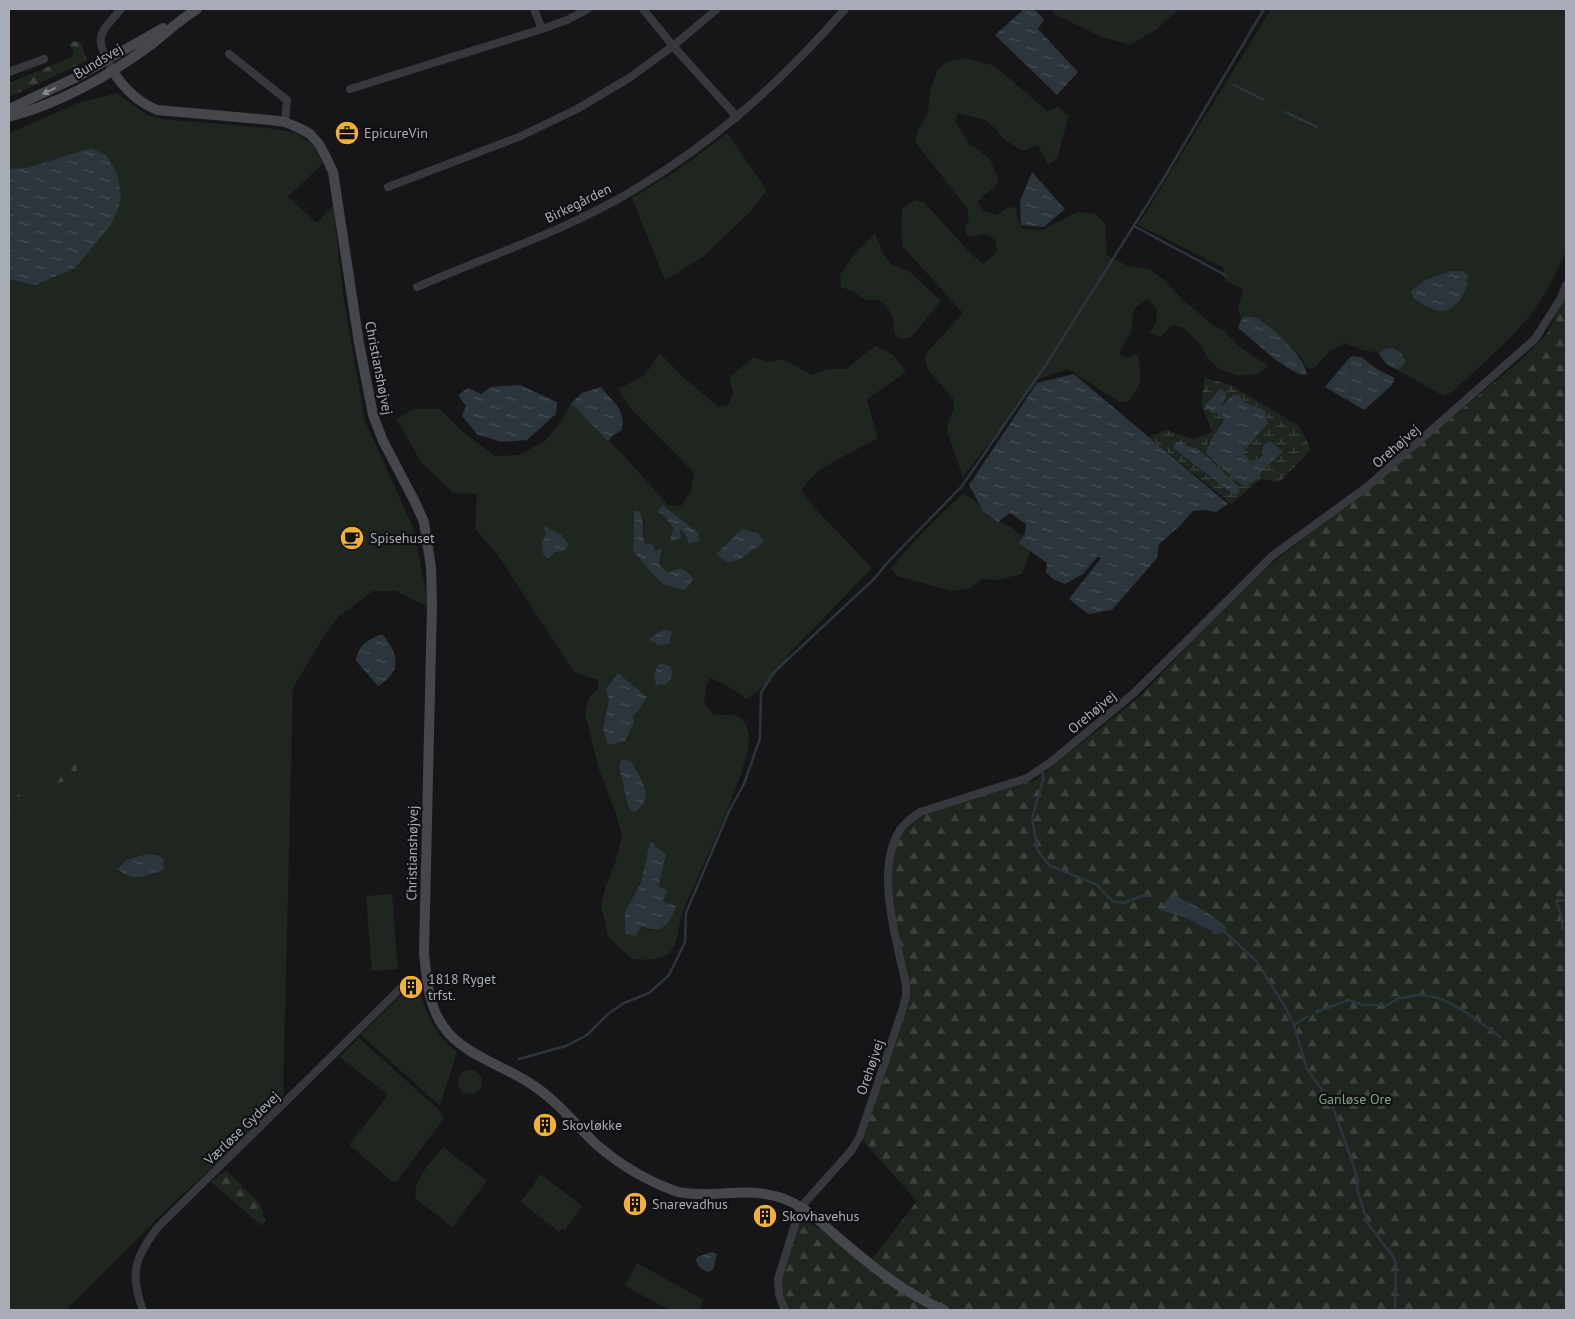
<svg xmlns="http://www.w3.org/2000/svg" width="1575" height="1319" font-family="'PT Sans',sans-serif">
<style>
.green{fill:#1e261f;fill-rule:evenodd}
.forest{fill:url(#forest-firs);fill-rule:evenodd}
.wetland{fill:url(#wetland-marsh);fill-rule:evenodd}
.water{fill:url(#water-ripples)}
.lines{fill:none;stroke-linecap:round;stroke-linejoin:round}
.stream{stroke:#2c353c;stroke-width:2.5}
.street{stroke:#37383d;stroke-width:8}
.secondary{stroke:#45474d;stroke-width:10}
.oneway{fill:#858993}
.labels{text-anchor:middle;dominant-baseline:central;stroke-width:4.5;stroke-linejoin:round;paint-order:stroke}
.street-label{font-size:14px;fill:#a8adb8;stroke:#111113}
.poi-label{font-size:14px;fill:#a8adb8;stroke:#111113;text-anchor:start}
.park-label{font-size:14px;fill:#7fa381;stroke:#111113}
</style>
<defs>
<pattern id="forest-firs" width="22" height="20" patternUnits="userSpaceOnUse" patternTransform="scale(1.25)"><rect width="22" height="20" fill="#1e261f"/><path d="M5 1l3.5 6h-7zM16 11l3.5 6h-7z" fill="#3c433d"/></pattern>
<pattern id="wetland-marsh" width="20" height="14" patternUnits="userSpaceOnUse" patternTransform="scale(1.25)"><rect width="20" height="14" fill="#1e261f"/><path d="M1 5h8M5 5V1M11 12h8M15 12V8" fill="none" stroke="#3c433d"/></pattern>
<pattern id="water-ripples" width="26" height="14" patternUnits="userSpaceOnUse" patternTransform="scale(1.25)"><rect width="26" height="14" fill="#2c353c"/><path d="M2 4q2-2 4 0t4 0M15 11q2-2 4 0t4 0" fill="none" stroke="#485056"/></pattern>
</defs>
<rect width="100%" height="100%" fill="#161618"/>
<g class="green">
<polygon points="1051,9 1179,9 1157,29 1130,45 1102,37 1056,15"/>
<path d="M 1271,9 L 1566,9 L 1566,250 C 1557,272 1546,295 1531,314 C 1508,343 1479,367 1452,392 L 1443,396 L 1398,370 L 1406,362 L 1385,349 L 1379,353 L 1363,350 L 1344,343 L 1329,352 L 1314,369 L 1307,368 L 1300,356 L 1284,340 L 1255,317 L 1244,317 L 1241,320 L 1238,309 L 1243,289 L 1228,282 L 1222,275 L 1224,268 L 1138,225 ZM 1413,298 L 1459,303 C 1440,317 1430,310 1413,298 Z"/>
<path d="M 967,58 L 995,66 L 1047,111 L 1058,107 L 1069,116 L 1057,158 L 1048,165 L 1038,145 L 1023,151 L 1002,138 L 996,129 L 985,120 L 958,113 L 955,121 L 968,142 L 990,159 L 998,179 L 996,185 L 977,202 L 984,211 L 997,215 L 1007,208 L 1016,207 L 1018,221 L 1024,229 L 1042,230 L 1077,212 L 1096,214 L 1105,224 L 1107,255 L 1128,266 L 1150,269 L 1164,280 L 1183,300 L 1214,326 L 1222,329 L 1239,346 L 1268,366 L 1258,374 L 1239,376 L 1219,369 L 1208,358 L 1200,344 L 1184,328 L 1173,325 L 1160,337 L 1149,333 L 1156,323 L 1157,309 L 1147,299 L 1134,309 L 1131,333 L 1121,348 L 1120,354 L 1127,358 L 1137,354 C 1143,376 1142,385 1128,402 L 1119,402 L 1068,369 L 1040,378 L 963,477 L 947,431 L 949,419 L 954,409 L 953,398 L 928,370 L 925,358 L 928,351 L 963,313 L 903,247 L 901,229 L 902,209 L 915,200 L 924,202 L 970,253 L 983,264 L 992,257 L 997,250 L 995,240 L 986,234 L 972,237 L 966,234 L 965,227 L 969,220 L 967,208 L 915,142 L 918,129 L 928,114 L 930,92 L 937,70 L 949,61 Z"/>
<polygon points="117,93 147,115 162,119 268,128 296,133 313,145 323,163 288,197 317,223 333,205 344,301 365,421 413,527 429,607 395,591 373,591 339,616 327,631 293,688 283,1098 223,1158 172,1204 66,1310 9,1310 9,133 78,103"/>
<polygon points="727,133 767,190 751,211 703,257 665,280 632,198 682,167"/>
<polygon points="875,233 882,252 891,264 909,271 941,301 911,337 901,339 895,334 892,316 887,307 877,299 866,300 852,291 841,287 840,275 854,255"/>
<path d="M 875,346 L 893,355 L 906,371 C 894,383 879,389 867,400 L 878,438 C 857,451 811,468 802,491 L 814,507 L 872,568 L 789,654 L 770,683 L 746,699 L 731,688 L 710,678 L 706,686 L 704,702 L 714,715 C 731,715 741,711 748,730 C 758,756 694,882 682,915 C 677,928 680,942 669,953 C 660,961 643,960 632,959 L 608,937 L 601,905 L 606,886 L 616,860 L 622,836 L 615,811 L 598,767 L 585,713 L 589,698 L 598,688 L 598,680 L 574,672 L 497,554 L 475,529 L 477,494 L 453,493 L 421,462 L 397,420 L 412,409 L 440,409 L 461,430 L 495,456 L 519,455 L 546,440 L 560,423 L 571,403 L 625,457 L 668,505 L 681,506 L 691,491 L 694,473 L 631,409 L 618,389 L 645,375 L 660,353 L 681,375 L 718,407 L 728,405 L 733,393 L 729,378 L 753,357 L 769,362 L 783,359 L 812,375 L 828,369 L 846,369 ZM 662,506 L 699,533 L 685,533 L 679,530 L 671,533 L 673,528 L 664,516 ZM 634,511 L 644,519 L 643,538 L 645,545 L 655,551 L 662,548 L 659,564 L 668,573 L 681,569 L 665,585 L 656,578 L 633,551 ZM 610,700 L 639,710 L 633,716 L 603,728 ZM 650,842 L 658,887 L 663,903 L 675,906 L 651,931 L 640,926 L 625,911 L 641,883 Z"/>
<path d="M 963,494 L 974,499 L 983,510 L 999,521 L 1010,526 L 1024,538 L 1030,553 L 1022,574 L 997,580 L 982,579 L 971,588 L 952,591 L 897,576 L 891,569 C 912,542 937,517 963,494 Z"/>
<polygon points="392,894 398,969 372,971 366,896"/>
<path d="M 418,987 C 426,1012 435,1036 457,1052 L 440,1106 L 361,1035 L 404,992 Z"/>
<polygon points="359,1038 439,1110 444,1118 397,1181 393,1182 349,1145 388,1095 340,1057"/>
<circle cx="470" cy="1082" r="12"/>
<path d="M 443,1147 L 487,1181 L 452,1227 L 416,1199 C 412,1180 432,1161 443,1147 Z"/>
<polygon points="541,1174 582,1206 565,1230 562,1228 559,1232 521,1202"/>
<polygon points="637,1263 704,1300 699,1310 669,1310 625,1286"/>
</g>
<g class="forest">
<polygon points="73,41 81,43 87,61 9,97 9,83 72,57 74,52 69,45"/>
<path d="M 1566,293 L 1566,1310 L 897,1310 L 871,1308 L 872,1310 L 788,1310 L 779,1289 L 799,1217 L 872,1259 L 917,1201 L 863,1141 L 908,988 L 890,893 L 893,848 L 903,829 L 921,813 L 1035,780 L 1138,698 L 1252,579 L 1358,496 L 1521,360 L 1547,334 ZM 1182,899 L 1212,916 L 1226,926 L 1217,934 L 1184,917 Z"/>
<path d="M 68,763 L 76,763 L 77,769 L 76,775 L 53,786 L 46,784 C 47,770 56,767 68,763 Z"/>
<polygon points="20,794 19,814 9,827 9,799"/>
<polygon points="226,1170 260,1204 265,1221 262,1226 211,1182"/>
</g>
<path class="wetland" d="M 1205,378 L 1231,385 L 1299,426 L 1311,450 L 1280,482 L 1261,479 L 1231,504 L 1149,437 L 1165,430 L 1194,439 L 1212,432 L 1201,403 ZM 1240,396 L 1245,403 L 1265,410 L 1268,424 L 1257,433 L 1250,446 L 1242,453 L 1253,463 L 1262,456 L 1263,446 L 1259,479 L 1251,483 L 1246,488 L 1207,444 L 1215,436 L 1224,420 L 1212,398 L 1220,406 L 1223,405 L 1227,400 ZM 1181,441 L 1189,447 L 1197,448 L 1237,486 L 1235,496 L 1204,473 Z"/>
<g class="water">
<polygon points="1024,9 1034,9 1044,19 1038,29 1078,72 1057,95 995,35"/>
<polygon points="91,148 106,155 117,173 121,195 118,209 111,225 75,268 35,285 9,279 9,169 27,168"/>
<polygon points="1032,172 1065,209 1044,227 1021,225 1020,201"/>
<path d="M 1451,271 L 1462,271 L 1468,275 C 1467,282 1466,289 1463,295 C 1461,300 1457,304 1453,307 C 1440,317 1424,306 1413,298 L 1411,291 L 1426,280 Z"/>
<path d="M 1244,317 C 1248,317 1253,316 1256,318 C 1271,325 1306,358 1307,375 C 1289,375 1258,344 1243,332 L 1238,328 L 1241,320 Z"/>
<path d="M 1393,348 L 1401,353 L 1406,362 L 1398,370 C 1389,366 1383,362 1379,353 L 1385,349 Z"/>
<polygon points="1351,356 1361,357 1377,369 1395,378 1391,386 1364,410 1325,387"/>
<polygon points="1074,374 1228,504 1216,512 1204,510 1193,511 1180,526 1159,544 1157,558 1112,610 1088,614 1069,599 1101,558 1098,556 1083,574 1065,584 1053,579 1046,572 1047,563 1019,543 1025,533 1026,524 1010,513 998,522 983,511 969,485 1037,383"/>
<polygon points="520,385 557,402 556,414 527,440 501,442 477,434 462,416 466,406 458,395 468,388 481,394 491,387"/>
<path d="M 601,387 C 612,402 628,410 621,431 L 613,435 L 608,441 L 571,403 L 582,393 Z"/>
<path d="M 1221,388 L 1227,394 L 1221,406 L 1223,405 L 1233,395 L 1240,396 L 1245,403 L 1265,410 L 1268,424 C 1257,433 1252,443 1243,453 L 1253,463 L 1262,456 L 1263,446 L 1269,441 L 1283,451 L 1261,472 L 1259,479 L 1251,483 L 1246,488 L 1206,454 C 1208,441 1217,432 1224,420 L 1220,413 L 1212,413 L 1205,406 Z"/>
<polygon points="1181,441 1189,447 1197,448 1238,486 1240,492 1235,496 1173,448 1175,443"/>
<polygon points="662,505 699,533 699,541 689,544 685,533 680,530 681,538 670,541 673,528 664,516 658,512"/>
<path d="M 634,511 L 639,511 C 647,524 640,531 645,545 L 652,543 L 655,551 L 662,548 L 659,564 L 668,573 L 681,568 L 691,575 L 693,580 L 685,590 L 665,585 L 656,578 L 633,551 Z"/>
<polygon points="543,525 562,535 569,545 565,551 555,552 548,558 543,554 541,543 546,535"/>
<polygon points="742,529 758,533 764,542 740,559 728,563 716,554"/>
<polygon points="664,629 672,632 669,644 659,645 649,639"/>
<path d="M 382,634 C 399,654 403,671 378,686 L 356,661 C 357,645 369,639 382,634 Z"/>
<polygon points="660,663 670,666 673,672 670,680 665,685 660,684 656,686 654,673"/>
<polygon points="618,673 647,697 639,710 633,716 634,723 625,741 608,745 603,728 609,700 606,689"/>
<path d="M 622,759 L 631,761 C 641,778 656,798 634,813 L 628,806 L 619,765 Z"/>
<path d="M 650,841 L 666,855 L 658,887 L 667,890 L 663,902 L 676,906 C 669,925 662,935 641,926 L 636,936 L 625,933 L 625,911 L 641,883 Z"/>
<path d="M 147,854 L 159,856 L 164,860 L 163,870 C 146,876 133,883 118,869 L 126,860 Z"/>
<path d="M 1170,895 C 1190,901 1209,913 1226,926 L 1225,932 L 1217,934 L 1184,917 L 1160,910 Z"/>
<polygon points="712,1252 717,1254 713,1270 708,1272 700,1268 696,1261 697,1257"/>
</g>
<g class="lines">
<g class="stream">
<polyline points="1234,85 1264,100"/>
<polyline points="1285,112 1317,127"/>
<polyline points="1134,226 1227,276"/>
<polyline points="1043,773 1043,780 1032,818 1038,851 1049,865 1097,885 1112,901 1124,903 1141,896 1149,896"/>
<polyline points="1562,929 1562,917 1556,901 1566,900"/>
<polyline points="1225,932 1258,963 1285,1007 1294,1025 1307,1069 1330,1101 1337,1118 1354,1167 1358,1181 1357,1189 1368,1224 1392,1255 1396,1263 1395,1310"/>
<path d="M 1316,1012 L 1348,1000 L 1363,1005 L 1388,1005 L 1398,998 C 1409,999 1412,994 1421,995 C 1450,996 1477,1021 1500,1037"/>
<polyline points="1294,1025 1307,1017"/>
<polyline points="519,1059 566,1046 587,1035 608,1014 624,1003 649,993 669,975 685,942 686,913 730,809 744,784 760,738 761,693 772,674 875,578 886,564 962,486 1049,360 1164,178 1264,9"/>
</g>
<g class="street">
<polyline points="534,9 542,29"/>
<polyline points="643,9 673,46 737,117"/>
<polyline points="229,54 287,100 285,122"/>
<path d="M 113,71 C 95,36 96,38 121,9"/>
<polyline points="9,72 44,59"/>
<polyline points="350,89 542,29 567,20 588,9"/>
<polyline points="388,187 521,136 577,109 629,78 673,46 717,9"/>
<path d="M 417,287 C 488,256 565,231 632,191 C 715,142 782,81 845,9"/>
<path d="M 143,1310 C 129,1274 135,1256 159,1226 L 407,982"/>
<path d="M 785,1310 L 779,1295 L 778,1279 L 800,1208 L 851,1151 L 860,1136 L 903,1008 L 906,995 L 906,985 C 897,941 874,870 900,830 C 905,822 913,817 920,812 L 1027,778 L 1052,761 L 1134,693 L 1272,556 L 1368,486 L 1535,339 L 1561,298 L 1566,285"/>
</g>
<g class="secondary">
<path d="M 113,71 C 124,89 138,102 157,110 L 270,120 L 285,122 L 299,128 L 310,134 L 319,144 L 326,157 L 333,172 L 359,343 L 373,415 L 383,441 L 414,500 L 424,522 L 431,567 L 432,604 L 424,954 C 427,979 428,1005 443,1026 C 462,1055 506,1066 534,1086 C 558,1102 576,1125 597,1145 C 619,1164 648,1181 675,1191 C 686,1195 701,1194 712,1194 C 738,1192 763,1190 787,1200 C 807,1208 825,1226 841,1240 C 873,1267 905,1294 944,1310"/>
<polyline points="9,109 75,78 163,28"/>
<path d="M 9,117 C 60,103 109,76 152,44 C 167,32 181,19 197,9"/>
</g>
</g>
<defs><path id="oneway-solid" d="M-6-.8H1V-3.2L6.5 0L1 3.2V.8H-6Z" transform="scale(1.25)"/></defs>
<use class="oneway" href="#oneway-solid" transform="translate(49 91) rotate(154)"/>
<defs>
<g id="office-disc" transform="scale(1.25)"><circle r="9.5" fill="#f2b134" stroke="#111113"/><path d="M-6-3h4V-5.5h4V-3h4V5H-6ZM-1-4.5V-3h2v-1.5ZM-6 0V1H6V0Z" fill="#111"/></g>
<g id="cafe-disc" transform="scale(1.25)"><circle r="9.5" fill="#f2b134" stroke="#111113"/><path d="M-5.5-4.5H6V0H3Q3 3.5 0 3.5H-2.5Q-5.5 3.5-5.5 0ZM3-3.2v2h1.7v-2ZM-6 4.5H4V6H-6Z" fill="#111"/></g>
<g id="building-disc" transform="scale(1.25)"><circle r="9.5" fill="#f2b134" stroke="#111113"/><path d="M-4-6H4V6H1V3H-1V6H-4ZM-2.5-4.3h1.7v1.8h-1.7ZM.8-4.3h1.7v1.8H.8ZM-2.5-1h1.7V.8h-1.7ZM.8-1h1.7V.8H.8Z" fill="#111"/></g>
</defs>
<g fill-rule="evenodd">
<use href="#office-disc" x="347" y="133"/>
<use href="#cafe-disc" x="352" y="538"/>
<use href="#building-disc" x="411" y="987"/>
<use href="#building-disc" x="545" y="1125"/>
<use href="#building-disc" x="635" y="1204"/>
<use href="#building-disc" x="765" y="1216"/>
</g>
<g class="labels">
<g class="street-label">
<text transform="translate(98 61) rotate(-31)">Bundsvej</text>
<text transform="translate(578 203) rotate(-26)">Birkegården</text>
<text transform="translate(379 368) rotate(79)">Christianshøjvej</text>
<text transform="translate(1396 446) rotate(-41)">Orehøjvej</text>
<text transform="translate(1092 712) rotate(-40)">Orehøjvej</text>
<text transform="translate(412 853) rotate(-89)">Christianshøjvej</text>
<text transform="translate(870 1067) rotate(-71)">Orehøjvej</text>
<text transform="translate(242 1128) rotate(-44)">Værløse Gydevej</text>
</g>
<g class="poi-label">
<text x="364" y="133">EpicureVin</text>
<text x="370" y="538">Spisehuset</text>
<text x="428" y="979">1818 Ryget<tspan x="428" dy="16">trfst.</tspan></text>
<text x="562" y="1125">Skovløkke</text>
<text x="652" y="1204">Snarevadhus</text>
<text x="782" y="1216">Skovhavehus</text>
</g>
<g class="park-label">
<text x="1355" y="1099">Ganløse Ore</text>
</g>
</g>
<rect width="1575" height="1319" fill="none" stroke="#a8adb8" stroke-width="20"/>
</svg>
